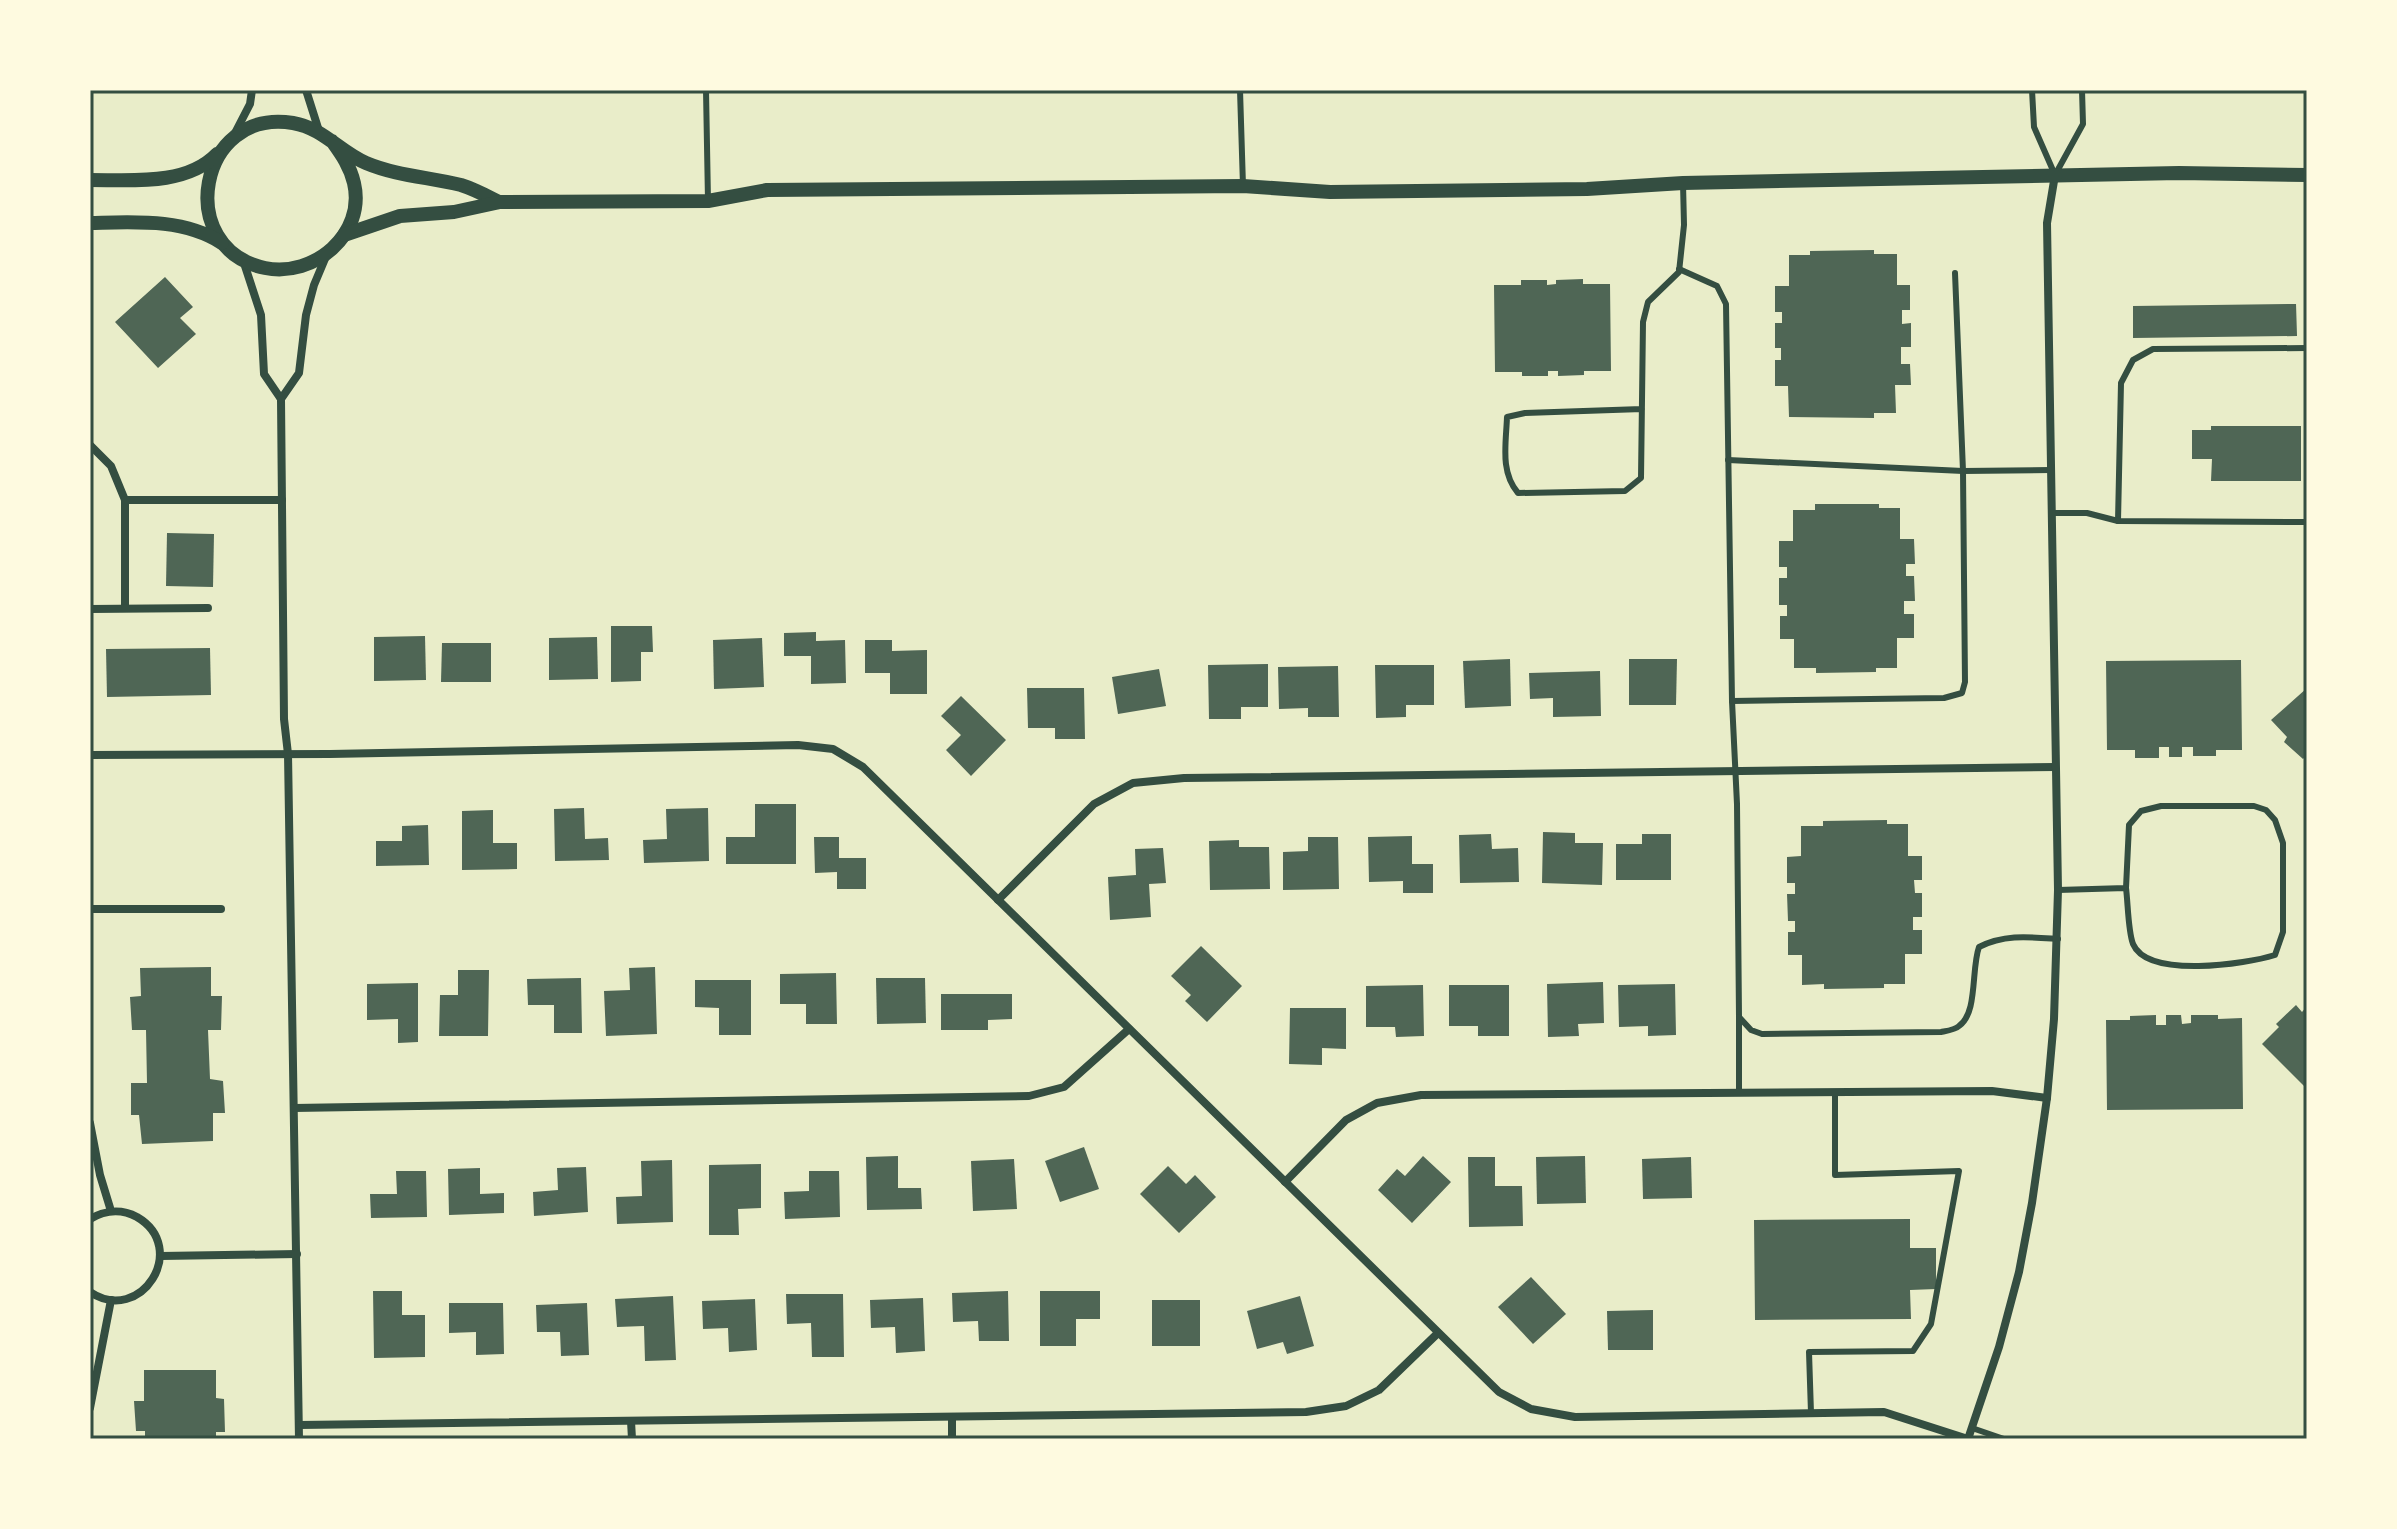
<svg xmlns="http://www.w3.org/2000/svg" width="2397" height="1529" font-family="'DejaVu Sans',sans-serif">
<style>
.building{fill:#4f6655}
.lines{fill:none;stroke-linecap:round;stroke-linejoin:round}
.service{stroke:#344e41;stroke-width:6}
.minor{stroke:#344e41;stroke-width:8}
.tertiary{stroke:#344e41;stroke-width:14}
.neatline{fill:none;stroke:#344e41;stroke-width:3}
</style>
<rect width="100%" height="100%" fill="#e9edc9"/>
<g class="building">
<polygon points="1874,250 1874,254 1897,254 1897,285 1910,285 1910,310 1902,310 1902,324 1911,323 1911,347 1901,347 1901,364 1910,364 1911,385 1895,385 1896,413 1874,413 1874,418 1789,417 1788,386 1775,386 1775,360 1781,360 1781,348 1775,348 1775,323 1782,323 1782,312 1775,312 1775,286 1789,286 1789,255 1810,255 1810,251"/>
<polygon points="165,277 193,307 180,318 196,334 158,368 115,322"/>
<polygon points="1583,279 1583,284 1610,284 1611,371 1584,371 1584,375 1558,376 1558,371 1548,371 1548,376 1522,376 1522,372 1495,372 1494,285 1521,285 1521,280 1547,280 1547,285 1556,284 1556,280"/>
<polygon points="2296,304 2297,336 2133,338 2133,306"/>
<polygon points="2211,426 2301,426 2301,481 2211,481 2212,459 2192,459 2192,430 2211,430"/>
<polygon points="1815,504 1879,504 1879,508 1900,508 1900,539 1914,539 1915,564 1906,564 1906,576 1914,576 1915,601 1904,601 1904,614 1914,614 1914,638 1897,638 1897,668 1876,668 1876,672 1816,673 1816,668 1794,668 1794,639 1780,639 1780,616 1787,616 1787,605 1779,605 1779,578 1787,578 1787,567 1779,567 1779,541 1793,541 1793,510 1815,510"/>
<polygon points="167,533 214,534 213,587 166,586"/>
<polygon points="611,626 652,626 653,652 641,652 641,681 611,682"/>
<polygon points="816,632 816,641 845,640 846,683 811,684 811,656 784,656 784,633"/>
<polygon points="425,636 426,680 374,681 374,637"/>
<polygon points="597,637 598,679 549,680 549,638"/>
<polygon points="762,638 764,687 714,689 713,640"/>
<polygon points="865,640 892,640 892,651 927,650 927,694 890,694 890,673 865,673"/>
<polygon points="442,643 491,643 491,682 441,682"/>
<polygon points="210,648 211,695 107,697 106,649"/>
<polygon points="1510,659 1511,706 1465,708 1463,661"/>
<polygon points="1629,659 1677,659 1676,705 1629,705"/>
<polygon points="2241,660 2242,750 2216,750 2216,756 2193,756 2193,747 2182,747 2182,757 2169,757 2169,747 2159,747 2159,758 2135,758 2135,750 2107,750 2106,661"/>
<polygon points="1268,664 1268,707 1241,707 1241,719 1209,719 1208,665"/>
<polygon points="1375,665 1434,665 1434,705 1406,705 1406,717 1376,718"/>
<polygon points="1338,666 1339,717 1308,717 1308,708 1279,709 1278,667"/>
<polygon points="1159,669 1166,706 1118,714 1112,677"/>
<polygon points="1600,671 1601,716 1553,717 1553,698 1530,699 1529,673"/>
<polygon points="1027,688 1084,688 1085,739 1055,739 1055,728 1028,728"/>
<polygon points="2307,688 2307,755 2303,759 2284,742 2287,737 2271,720"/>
<polygon points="961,696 1006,740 971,776 946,750 961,735 941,716"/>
<polygon points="755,804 796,804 796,864 726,864 726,837 755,837"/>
<polygon points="584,808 585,839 608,838 609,860 555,861 554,809"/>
<polygon points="708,808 709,861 644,863 643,840 667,839 666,809"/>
<polygon points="493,810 493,843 517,843 517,869 462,870 462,811"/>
<polygon points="1887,820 1887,824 1908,824 1908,856 1922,856 1922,880 1914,880 1915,893 1922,893 1922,917 1913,917 1913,930 1922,930 1922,954 1905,954 1905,984 1884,984 1884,988 1824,989 1824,984 1802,985 1802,955 1788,955 1788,932 1795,932 1795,921 1788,921 1787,894 1795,894 1795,883 1787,883 1787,857 1801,856 1801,826 1823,826 1823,821"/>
<polygon points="428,825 429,865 376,866 376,841 402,841 402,826"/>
<polygon points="1543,832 1575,833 1575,843 1603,843 1602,885 1542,883"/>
<polygon points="1491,834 1492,849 1518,848 1519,882 1460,883 1459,835"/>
<polygon points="1642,834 1671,834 1671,880 1616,880 1616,844 1642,844"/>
<polygon points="1412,836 1412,864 1433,864 1433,893 1403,893 1403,881 1369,882 1368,837"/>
<polygon points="814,837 839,837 839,858 866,858 866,889 837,889 837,872 815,873"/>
<polygon points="1308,837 1338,837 1339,889 1283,890 1283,852 1308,851"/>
<polygon points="1239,840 1239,847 1269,847 1270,889 1210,890 1209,841"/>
<polygon points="1163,848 1166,883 1149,884 1151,917 1110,920 1108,877 1136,875 1135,849"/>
<polygon points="1201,946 1242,986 1207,1022 1185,1001 1191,995 1171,976"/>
<polygon points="211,967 211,996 222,996 221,1030 208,1030 210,1079 223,1081 225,1113 213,1113 213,1141 142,1144 139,1115 131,1115 131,1083 147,1083 146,1030 132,1030 130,997 141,996 140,968"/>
<polygon points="655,967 657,1034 606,1036 604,991 630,990 629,968"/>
<polygon points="458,970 489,970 488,1036 439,1036 440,995 458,995"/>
<polygon points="836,973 837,1024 806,1024 806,1004 780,1004 780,974"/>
<polygon points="581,978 582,1033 554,1033 554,1005 528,1005 527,979"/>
<polygon points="876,978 925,978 926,1023 877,1024"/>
<polygon points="695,980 751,980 751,1035 719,1035 719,1008 695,1007"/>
<polygon points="1603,982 1604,1023 1578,1024 1579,1036 1548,1037 1547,984"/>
<polygon points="418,983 418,1042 398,1043 398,1019 367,1020 367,984"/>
<polygon points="1675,984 1676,1035 1648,1036 1648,1026 1619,1027 1618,985"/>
<polygon points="1423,985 1424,1036 1396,1037 1395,1027 1366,1027 1366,986"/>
<polygon points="1449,985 1509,985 1509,1036 1478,1036 1478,1026 1449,1026"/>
<polygon points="941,994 1012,994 1012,1019 988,1020 988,1030 941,1030"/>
<polygon points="2296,1005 2302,1012 2307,1006 2307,1089 2262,1044 2279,1027 2276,1024"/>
<polygon points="1290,1008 1346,1008 1346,1049 1322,1048 1322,1065 1289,1064"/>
<polygon points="2156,1015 2156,1025 2166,1025 2166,1015 2181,1015 2182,1024 2191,1023 2191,1015 2218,1015 2218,1019 2242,1018 2243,1109 2107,1110 2106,1020 2130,1020 2130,1016"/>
<polygon points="1084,1147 1099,1189 1060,1202 1045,1161"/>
<polygon points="898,1156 898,1188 921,1188 922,1209 867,1210 866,1157"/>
<polygon points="1423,1156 1451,1182 1412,1223 1378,1190 1397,1169 1405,1176"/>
<polygon points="1585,1156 1586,1203 1537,1204 1536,1157"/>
<polygon points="1468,1157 1495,1157 1495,1186 1522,1186 1523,1226 1469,1227"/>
<polygon points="1691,1157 1692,1198 1643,1199 1642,1159"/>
<polygon points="1014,1159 1017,1209 973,1211 971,1161"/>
<polygon points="672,1160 673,1222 617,1224 616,1197 642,1196 641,1161"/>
<polygon points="761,1164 761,1208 738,1209 739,1235 709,1235 709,1165"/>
<polygon points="1168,1166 1186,1184 1195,1175 1216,1197 1179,1233 1140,1194"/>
<polygon points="586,1167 588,1212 534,1216 533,1192 558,1190 557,1168"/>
<polygon points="480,1168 480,1194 504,1193 504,1213 449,1215 448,1169"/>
<polygon points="396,1171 426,1171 427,1217 371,1218 370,1194 397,1194"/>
<polygon points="809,1171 839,1171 840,1217 785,1219 784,1192 809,1191"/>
<polygon points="1910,1219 1910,1248 1936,1248 1936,1289 1910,1290 1911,1319 1755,1320 1754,1220"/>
<polygon points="1531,1277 1566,1314 1533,1344 1498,1307"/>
<polygon points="373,1291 402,1291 402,1315 425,1315 425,1357 374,1358"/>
<polygon points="1008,1291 1009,1341 979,1341 978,1321 953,1322 952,1293"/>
<polygon points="1040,1291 1100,1291 1100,1319 1076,1319 1076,1346 1040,1346"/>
<polygon points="786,1294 843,1294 844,1357 812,1357 811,1323 787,1324"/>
<polygon points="673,1296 676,1360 645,1361 644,1326 617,1327 615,1299"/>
<polygon points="1300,1296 1314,1346 1287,1354 1283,1342 1257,1349 1247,1311"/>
<polygon points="923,1298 925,1351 896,1353 895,1327 871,1328 870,1300"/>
<polygon points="755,1299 757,1350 729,1352 728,1328 703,1329 702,1301"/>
<rect x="1152" y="1300" width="48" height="46"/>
<polygon points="449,1303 503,1303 504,1354 476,1355 476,1332 449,1333"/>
<polygon points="587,1303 589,1355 561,1356 560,1332 537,1332 536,1305"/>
<polygon points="1653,1310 1653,1350 1608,1350 1607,1311"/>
<polygon points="144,1370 216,1370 216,1398 224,1399 225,1432 216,1432 216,1439 145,1439 145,1431 136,1431 134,1401 144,1401"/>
</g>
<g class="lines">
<g class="service">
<polyline points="706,90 708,201"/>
<polyline points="1240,90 1243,186"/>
<polyline points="2032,90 2034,127 2055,175"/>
<polyline points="2055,175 2083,124 2082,90"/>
<path d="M 1679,269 L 1717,286 L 1726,304 L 1732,701 L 1737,804 L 1739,1017 L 1751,1030 L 1762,1034 L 1941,1032 C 1946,1031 1955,1030 1959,1026 C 1978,1013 1971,969 1979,947 C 2005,934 2029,937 2058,939"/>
<path d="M 1642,409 L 1525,413 L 1507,417 C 1506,444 1500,472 1518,493 L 1625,491 L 1641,478 L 1643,322 L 1648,302 L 1679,272 L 1684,225 L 1683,183"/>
<polyline points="1728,460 1963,471 2051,470"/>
<polyline points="2051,513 2087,513 2118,521 2307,522"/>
<polyline points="2118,521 2121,383 2133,360 2153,349 2307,348"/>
<polyline points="1732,701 1944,698 1962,693 1965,682 1963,471 1955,273"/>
<path d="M 2058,890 L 2126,888 L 2129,825 L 2141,811 L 2161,806 L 2254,806 L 2266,810 L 2275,820 L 2283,843 L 2283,932 L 2275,955 C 2246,964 2148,979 2133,944 C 2128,931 2128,903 2126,888"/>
<polyline points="1739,1017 1739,1093"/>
<polyline points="1811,1413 1809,1352 1913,1351 1931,1324 1959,1171 1835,1175 1835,1092"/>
<polyline points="1972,1428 2004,1439"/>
</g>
<g class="minor">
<polyline points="306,90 319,131"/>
<polyline points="235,133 250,104 252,90"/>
<polyline points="243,260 261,315 264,374 281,399 284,719 288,754 299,1439"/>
<polyline points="281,399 299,373 306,315 314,285 327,254"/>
<polyline points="90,445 111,466 125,500 125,608"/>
<polyline points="125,500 282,500"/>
<polyline points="90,609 208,608"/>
<polyline points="90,755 330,754 798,745 833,749 863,767 1499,1392 1531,1409 1575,1417 1884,1412 1968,1439"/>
<polyline points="998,900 1094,804 1133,783 1184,778 2055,767"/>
<polyline points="90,909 221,909"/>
<polyline points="294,1108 1029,1096 1064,1087 1129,1029"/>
<polyline points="90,1123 100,1175 111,1211"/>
<polyline points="1285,1182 1346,1120 1377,1103 1421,1095 1992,1091 2047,1098"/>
<path d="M 90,1219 C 105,1210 122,1209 137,1217 C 190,1248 141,1326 90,1292"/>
<polyline points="161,1256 297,1254"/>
<polyline points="90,1408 111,1300"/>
<polyline points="952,1417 952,1439"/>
<polyline points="631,1421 632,1439"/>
<polyline points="299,1425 1306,1412 1346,1406 1379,1390 1438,1333"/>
<polyline points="1968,1439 1999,1347 2019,1272 2032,1203 2047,1098 2054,1019 2058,890 2047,223 2055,175"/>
</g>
<g class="tertiary">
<path d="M 332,141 C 342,155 350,166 354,183 C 366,234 314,278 265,268 C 173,249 198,107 293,123 C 323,128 340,152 366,163 C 397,176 429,177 461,185 C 474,189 487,196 499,202"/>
<path d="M 90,180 C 131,180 186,186 217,154"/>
<path d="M 90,223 C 134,222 183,218 222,243"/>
<polyline points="344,235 400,216 454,212 500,202 708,201 767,190 1243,186 1330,192 1587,189 1683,183 2179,173 2307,175"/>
</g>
</g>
<rect width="2397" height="1529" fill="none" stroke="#fefae0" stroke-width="184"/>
<rect x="92" y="92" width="2213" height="1345" class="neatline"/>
</svg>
